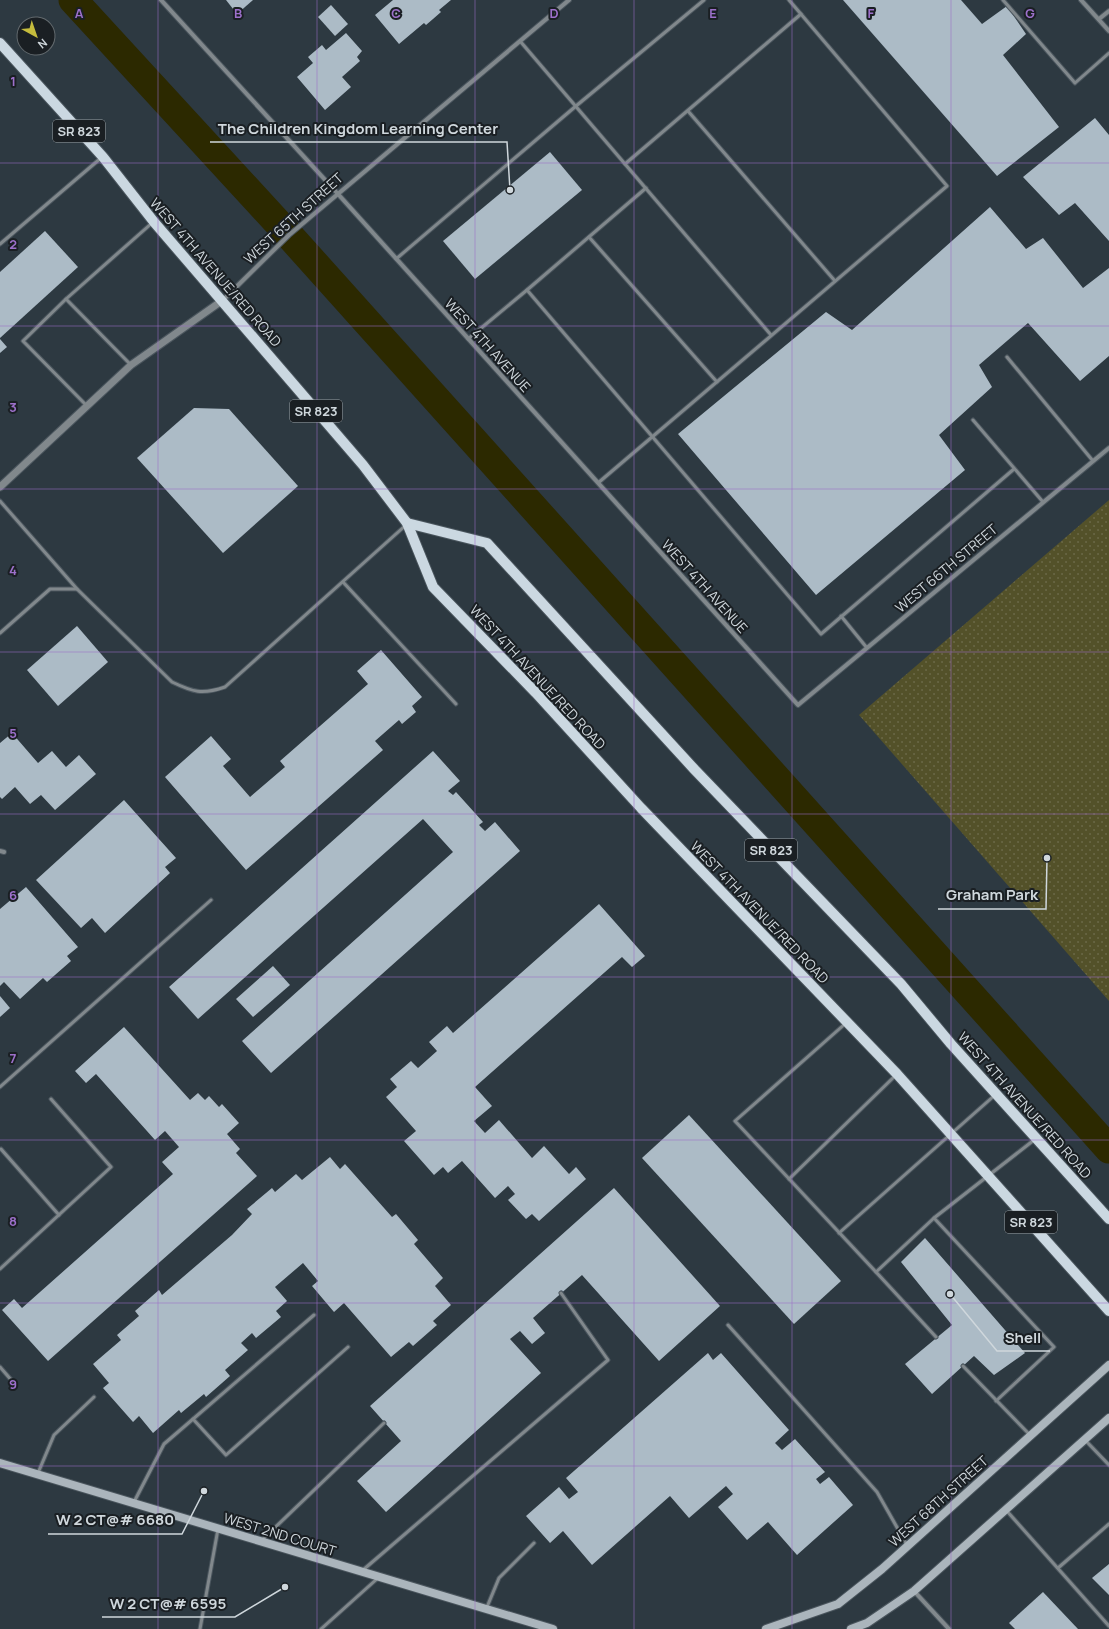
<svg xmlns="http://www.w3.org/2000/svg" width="1109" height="1629" font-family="Manrope,sans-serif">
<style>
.park{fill:url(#park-dots)}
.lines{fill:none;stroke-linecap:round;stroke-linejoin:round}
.canal{stroke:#2c2900;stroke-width:29}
.building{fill:#acbbc6}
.service-casing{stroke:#4a555d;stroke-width:5}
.minor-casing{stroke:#4a555d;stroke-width:6}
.tertiary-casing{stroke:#4a555d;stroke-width:9}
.secondary-casing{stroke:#4a555d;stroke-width:10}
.primary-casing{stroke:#4a555d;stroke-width:12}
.service{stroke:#81888c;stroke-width:3}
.minor{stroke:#81888c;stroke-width:4}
.tertiary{stroke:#81888c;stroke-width:7}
.secondary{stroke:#abb5bc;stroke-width:8}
.primary{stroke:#cbd8e1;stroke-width:10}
.grid{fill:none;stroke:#9d70cb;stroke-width:1;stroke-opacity:0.55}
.labels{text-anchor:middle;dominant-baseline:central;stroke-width:4;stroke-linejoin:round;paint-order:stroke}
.shield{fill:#1a1f23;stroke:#99a0a4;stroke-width:1}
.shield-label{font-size:13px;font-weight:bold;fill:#cfd7dc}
.street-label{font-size:14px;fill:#cfd7dc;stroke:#1a1f23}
.grid-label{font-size:13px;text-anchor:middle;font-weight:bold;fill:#9d70cb;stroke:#1a1f23;stroke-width:4;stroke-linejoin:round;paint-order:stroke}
.leader{fill:none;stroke:#cfd7dc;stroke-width:1.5}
.callout-dot{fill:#cfd7dc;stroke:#1a1f23;stroke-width:1.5}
.callout-label{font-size:15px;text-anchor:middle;font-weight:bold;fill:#cfd7dc;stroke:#1a1f23;stroke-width:4;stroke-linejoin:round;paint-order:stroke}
</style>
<defs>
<pattern id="park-dots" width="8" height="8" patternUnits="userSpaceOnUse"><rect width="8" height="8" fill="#535129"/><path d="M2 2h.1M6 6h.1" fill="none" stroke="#6b6947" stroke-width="1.8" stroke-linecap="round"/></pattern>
</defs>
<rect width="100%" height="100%" fill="#2d3941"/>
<polygon class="park" points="1109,500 1109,1001 859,715"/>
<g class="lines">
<polyline class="canal" points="73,0 289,235 1109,1149"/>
</g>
<g class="building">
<polygon points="226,0 253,0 237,14"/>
<polygon points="393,0 451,0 439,10 441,12 433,19 426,25 424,23 399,44 375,15"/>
<polygon points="843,0 961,0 982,24 1007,6 1026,34 1003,55 1059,127 997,176"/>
<polygon points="331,5 348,24 335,36 318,17"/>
<polygon points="346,33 362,51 357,57 360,61 342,77 351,87 325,110 297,77 313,63 308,57 322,45 326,50"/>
<polygon points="1095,118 1109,135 1109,241 1075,203 1059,215 1023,177"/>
<polygon points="550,152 582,190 475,279 443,241"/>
<polygon points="990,207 1026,249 1043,238 1083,288 1109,268 1109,356 1080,381 1028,323 979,365 992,387 939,435 965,470 816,595 678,434 826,312 852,330"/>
<polygon points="45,231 78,267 0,338 0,272"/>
<polygon points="0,339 7,347 0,353"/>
<polygon points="194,408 229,409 298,486 223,553 137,458"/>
<polygon points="77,626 108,662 58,706 27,670"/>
<polygon points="381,650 422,697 412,706 416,712 402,724 399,720 375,741 383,750 246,870 165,777 211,736 231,759 223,766 250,797 285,767 280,761 368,684 357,671"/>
<polygon points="12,733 38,763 52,751 66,767 79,755 96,774 55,810 41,795 30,804 15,787 2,799 0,797 0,743"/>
<polygon points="433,751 460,781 448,791 453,795 456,792 483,822 479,825 485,831 495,822 520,851 271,1073 242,1041 453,852 423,819 198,1019 169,987"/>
<polygon points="124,800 176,858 165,867 170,873 105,933 92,918 81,928 36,880"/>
<polygon points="26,887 78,947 67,956 71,961 47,982 43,978 20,999 4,982 0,986 0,909"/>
<polygon points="599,904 645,956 632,967 622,957 475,1087 492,1106 474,1121 485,1133 499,1120 532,1158 544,1146 569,1174 576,1167 586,1179 539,1221 532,1214 526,1219 508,1200 515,1194 508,1186 495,1198 462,1161 448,1173 443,1167 434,1175 404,1141 416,1131 386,1097 397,1087 390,1079 411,1061 418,1068 437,1051 429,1042 447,1026 453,1033"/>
<polygon points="273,966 290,985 253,1017 236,999"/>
<polygon points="0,996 10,1008 0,1017"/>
<polygon points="124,1027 190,1100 198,1093 205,1100 209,1096 219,1107 222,1104 239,1123 227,1134 240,1149 236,1153 257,1176 48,1361 2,1310 14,1299 22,1308 173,1174 162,1162 179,1147 165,1131 155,1140 96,1074 86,1083 75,1071"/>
<polygon points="689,1115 841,1281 794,1324 642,1158"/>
<polygon points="330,1157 340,1169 345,1164 392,1217 396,1214 418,1240 414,1244 443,1278 435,1286 451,1305 433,1321 437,1325 413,1346 409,1342 391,1357 344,1303 334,1312 312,1286 318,1281 303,1263 275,1287 287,1301 276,1311 281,1317 256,1338 252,1333 241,1343 248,1350 225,1370 230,1376 206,1397 204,1394 181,1413 179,1410 153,1433 139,1416 133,1422 103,1388 109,1383 93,1364 121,1340 117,1335 139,1316 135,1311 159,1290 162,1295 232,1235 252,1214 247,1209 272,1188 275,1192 296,1174 302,1180"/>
<polygon points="614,1188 720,1306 659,1361 582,1275 533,1318 545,1333 532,1344 520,1331 510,1339 541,1373 386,1512 357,1481 401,1441 370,1406"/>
<polygon points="925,1238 1025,1353 994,1375 974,1356 932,1394 905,1364 952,1325 901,1262"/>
<polygon points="708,1353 713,1360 721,1353 789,1430 775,1443 782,1450 795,1439 825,1472 816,1479 820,1484 829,1477 853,1505 797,1555 768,1522 747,1540 718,1507 733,1494 726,1486 689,1518 670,1496 592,1565 563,1531 550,1543 526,1516 559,1487 569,1499 578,1492 566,1478"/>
<polygon points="1109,1564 1109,1595 1092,1578"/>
<polygon points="1043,1592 1078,1629 1015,1629 1009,1623"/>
</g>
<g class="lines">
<g class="service-casing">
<g id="service">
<polyline points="1003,0 1075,83 1109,53"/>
<polyline points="520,41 625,164"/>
<polyline points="688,111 835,281"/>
<polyline points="589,237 717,382"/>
<polyline points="0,244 101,158"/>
<polyline points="396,259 576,106 704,0"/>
<polyline points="527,290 646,188"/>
<polyline points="66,299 131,365"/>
<polyline points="771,335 625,164 801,14"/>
<polyline points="468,339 527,290 821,634 1014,469"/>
<polyline points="1007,357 1093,461"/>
<polyline points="87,406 23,341 66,299 152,223"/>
<polyline points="973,420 1043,502"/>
<polyline points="598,483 947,186 789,0"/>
<polyline points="0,501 77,589"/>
<polyline points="343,582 456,704"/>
<polyline points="841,616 867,648"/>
<path d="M 0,633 L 50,589 L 77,589 L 172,682 C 193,692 202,695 225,687 L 406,525"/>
<polyline points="846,1023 735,1121 876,1272 934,1218 1034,1140"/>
<polyline points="0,1087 211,900"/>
<polyline points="1,1149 59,1215"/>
<polyline points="789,1179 896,1075"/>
<polyline points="934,1218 1054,1347 996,1401"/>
<polyline points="839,1233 995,1095"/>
<polyline points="0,1269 111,1167 51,1099"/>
<polyline points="876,1272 936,1337"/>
<polyline points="728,1325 877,1492 907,1545"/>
<polyline points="963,1366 1030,1435"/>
<polyline points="0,1367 13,1382"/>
<polyline points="193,1419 226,1455 348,1347"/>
<polyline points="1086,1441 1109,1465"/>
<polyline points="38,1473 54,1435 94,1397"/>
<polyline points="134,1502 164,1444 314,1315"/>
<polyline points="1006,1510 1109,1626"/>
<polyline points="262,1540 384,1423"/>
<polyline points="1058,1568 1109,1524"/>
<polyline points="363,1570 608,1360 561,1293"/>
<polyline points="487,1607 499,1578 534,1543"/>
<polyline points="200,1629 218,1529"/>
<polyline points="321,1629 378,1578"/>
</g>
</g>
<g class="minor-casing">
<g id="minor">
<polyline points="161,0 338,194 798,705 1109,448"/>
<polyline points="1081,0 1109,31"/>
<polyline points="1099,19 1109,11"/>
<polyline points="223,300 289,235 569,0"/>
<polyline points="0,851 4,852"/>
<polyline points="914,1591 949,1629"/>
</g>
</g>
<g class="tertiary-casing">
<polyline id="tertiary" points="0,487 131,365 223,300"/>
</g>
<g class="secondary-casing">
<g id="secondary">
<polyline points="0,1463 553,1629"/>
<polyline points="766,1629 838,1604 882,1569 1109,1365"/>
<polyline points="851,1629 867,1623 914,1591 1109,1418"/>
</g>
</g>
<g class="primary-casing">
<g id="primary">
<polyline points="0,43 103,157 154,222 363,465 407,523 433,587 536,693 641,808 897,1074 1109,1311"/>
<polyline points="407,523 487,543 695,770 901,984 951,1044 1109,1219"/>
</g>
</g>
<use href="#service" class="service"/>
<use href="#minor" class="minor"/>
<use href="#tertiary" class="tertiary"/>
<use href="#secondary" class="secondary"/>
<use href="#primary" class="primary"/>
</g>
<path class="grid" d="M 158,0 L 158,1629M 317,0 L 317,1629M 475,0 L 475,1629M 634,0 L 634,1629M 792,0 L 792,1629M 951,0 L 951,1629M 0,163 L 1109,163M 0,326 L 1109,326M 0,489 L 1109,489M 0,652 L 1109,652M 0,814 L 1109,814M 0,977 L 1109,977M 0,1140 L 1109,1140M 0,1303 L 1109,1303M 0,1466 L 1109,1466"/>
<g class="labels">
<g class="shield">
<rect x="53" y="120" width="52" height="22" rx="3"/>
<rect x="290" y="400" width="52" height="22" rx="3"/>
<rect x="745" y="839" width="52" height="22" rx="3"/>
<rect x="1005" y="1211" width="52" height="22" rx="3"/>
</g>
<g class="shield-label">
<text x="79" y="131">SR 823</text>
<text x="316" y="411">SR 823</text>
<text x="771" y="850">SR 823</text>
<text x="1031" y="1222">SR 823</text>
</g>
<g class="street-label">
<text transform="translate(293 218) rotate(-42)">WEST 65TH STREET</text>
<text transform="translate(216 272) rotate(49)">WEST 4TH AVENUE/RED ROAD</text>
<text transform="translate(488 345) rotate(48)">WEST 4TH AVENUE</text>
<text transform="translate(946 568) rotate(-40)">WEST 66TH STREET</text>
<text transform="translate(705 586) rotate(48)">WEST 4TH AVENUE</text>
<text transform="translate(538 677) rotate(47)">WEST 4TH AVENUE/RED ROAD</text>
<text transform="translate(760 912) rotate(46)">WEST 4TH AVENUE/RED ROAD</text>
<text transform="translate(1025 1105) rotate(48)">WEST 4TH AVENUE/RED ROAD</text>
<text transform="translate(938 1501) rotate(-42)">WEST 68TH STREET</text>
<text transform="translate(280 1534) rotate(17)">WEST 2ND COURT</text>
</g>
</g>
<g class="grid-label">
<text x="79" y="18">A</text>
<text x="238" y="18">B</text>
<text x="396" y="18">C</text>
<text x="554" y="18">D</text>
<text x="713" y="18">E</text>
<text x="871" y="18">F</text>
<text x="1030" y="18">G</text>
<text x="13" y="86">1</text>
<text x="13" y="249">2</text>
<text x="13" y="412">3</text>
<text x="13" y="575">4</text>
<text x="13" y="738">5</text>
<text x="13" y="900">6</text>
<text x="13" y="1063">7</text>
<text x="13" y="1226">8</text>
<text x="13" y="1389">9</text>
</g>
<path class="leader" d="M510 190L507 142H210M1047 858L1046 909H938M950 1294L997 1351H1050M204 1491L182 1534H48M285 1587L235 1617H102"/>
<g class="callout-dot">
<circle cx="510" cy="190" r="4"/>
<circle cx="1047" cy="858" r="4"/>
<circle cx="950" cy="1294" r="4"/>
<circle cx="204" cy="1491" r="4"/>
<circle cx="285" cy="1587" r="4"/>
</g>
<g class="callout-label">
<text x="358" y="134">The Children Kingdom Learning Center</text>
<text x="992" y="900">Graham Park</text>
<text x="1023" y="1343">Shell</text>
<text x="115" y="1525">W 2 CT@# 6680</text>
<text x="168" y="1609">W 2 CT@# 6595</text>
</g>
<g transform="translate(36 36) rotate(140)"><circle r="19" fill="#1a1f23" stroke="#62696d"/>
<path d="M0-3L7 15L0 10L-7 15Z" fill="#c5bc3d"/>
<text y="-6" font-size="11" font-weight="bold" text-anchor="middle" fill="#cfd7dc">N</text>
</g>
</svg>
